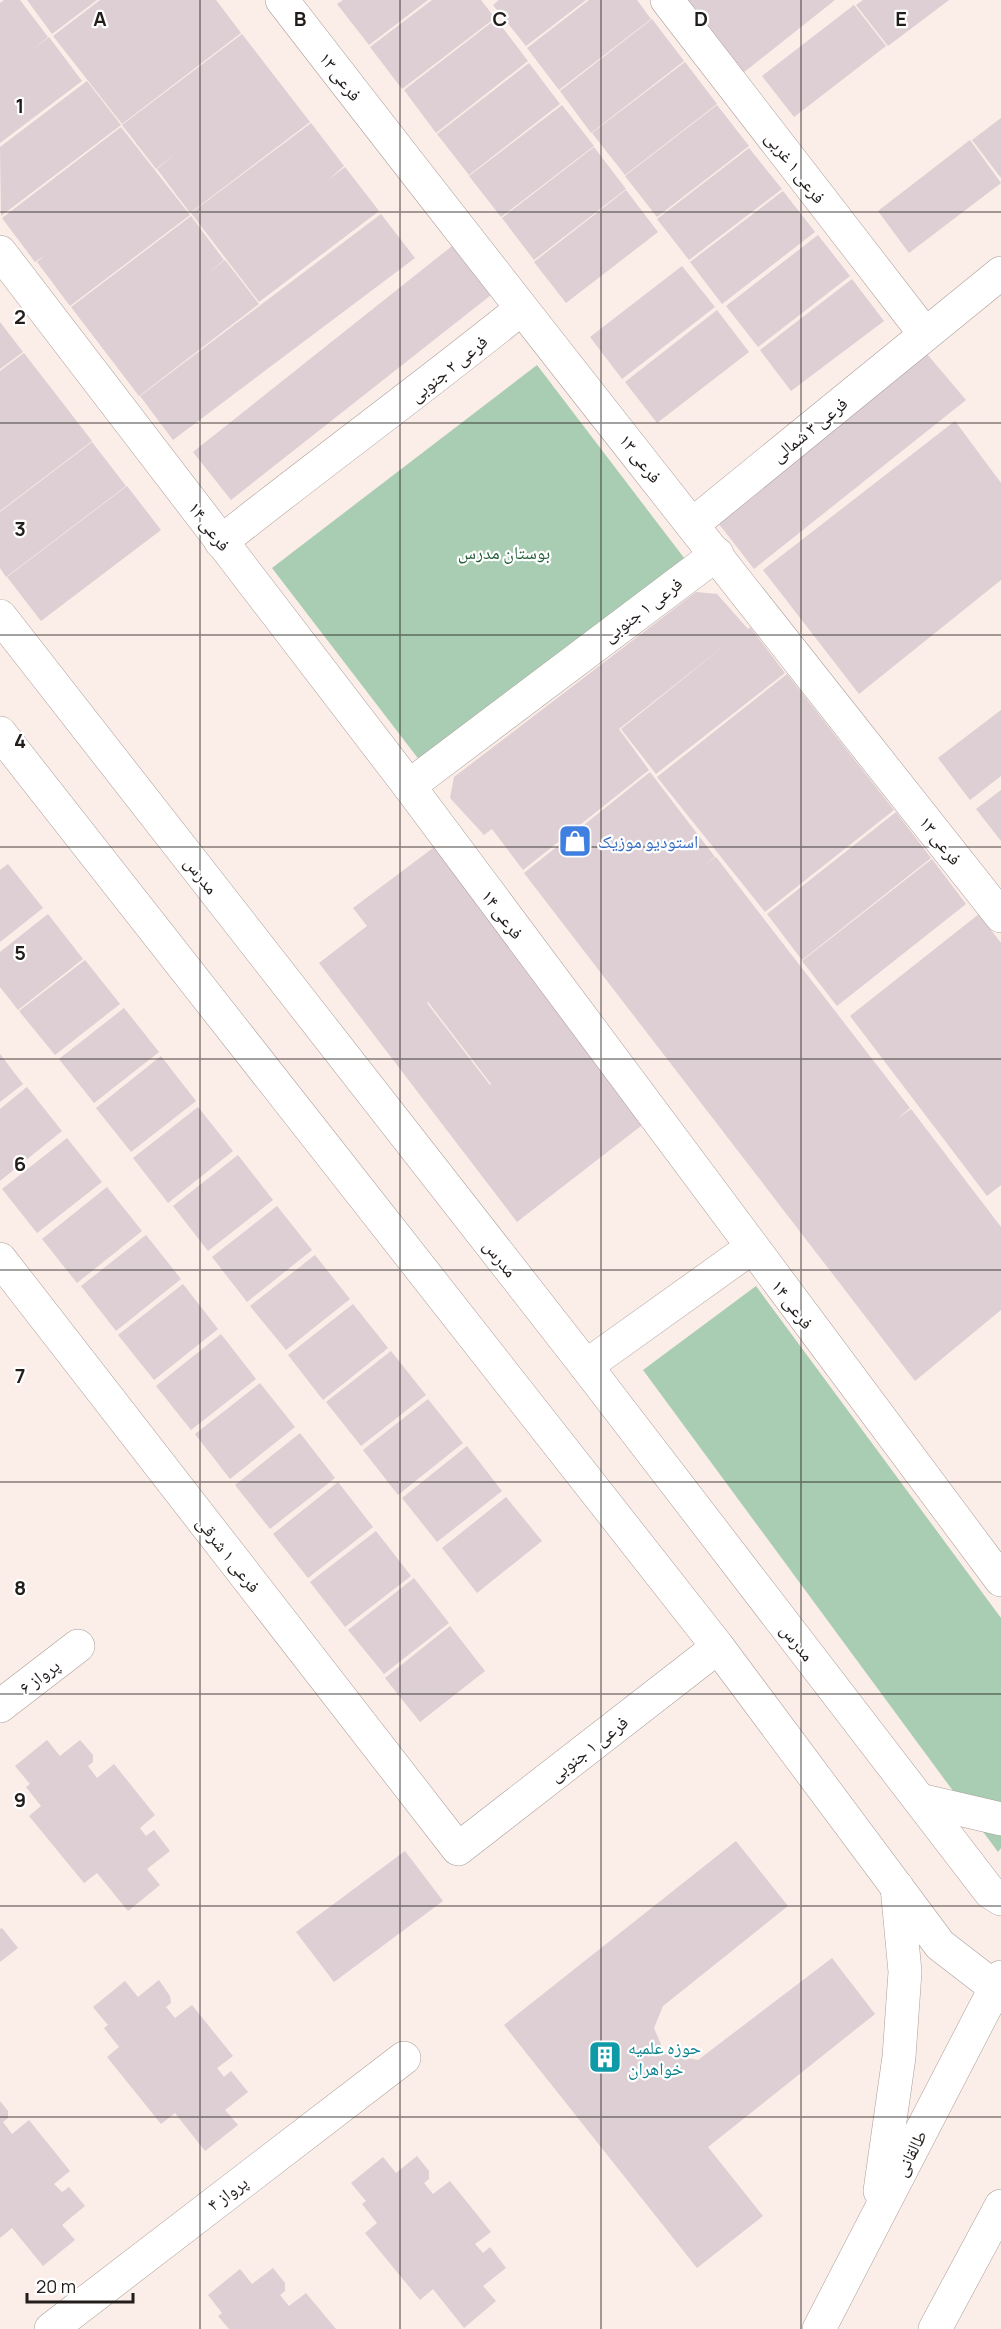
<svg xmlns="http://www.w3.org/2000/svg" width="1001" height="2329" font-family="Manrope,'Noto Naskh Arabic',sans-serif">
<style>
.green{fill:#a9cdb2}
.building{fill:#ddcfd3;fill-rule:evenodd}
.lines{fill:none;stroke-linecap:round;stroke-linejoin:round}
.minor-casing{stroke:#ab9e99;stroke-width:34}
.major-casing{stroke:#ab9e99;stroke-width:34}
.minor{stroke:#fff;stroke-width:33}
.major{stroke:#fff;stroke-width:33}
.grid{fill:none;stroke:#221d1b;stroke-width:1.5;stroke-opacity:0.55}
.labels{text-anchor:middle;dominant-baseline:central;stroke-width:4.5;stroke-linejoin:round;paint-order:stroke}
.street-label{font-size:18px;fill:#221d1b;stroke:#fff}
.park-label{font-size:18px;fill:#255e39;stroke:#fff}
.shop-label{font-size:18px;fill:#366cbe;stroke:#fff;text-anchor:start}
.culture-label{font-size:18px;fill:#0d838f;stroke:#fff;text-anchor:start}
.grid-label{font-size:20px;text-anchor:middle;font-weight:bold;fill:#221d1b;stroke:#fff;stroke-width:4.5;stroke-linejoin:round;paint-order:stroke}
</style>
<rect width="100%" height="100%" fill="#fbede8"/>
<g class="green">
<polygon points="537,365 694,571 430,774 272,568"/>
<polygon points="756,1286 1001,1618 1001,1848 998,1852 643,1370"/>
</g>
<g class="building">
<polygon points="4,0 20,0 48,37 32,50 49,37 82,81 0,143 0,3"/>
<polygon points="27,0 97,0 52,34"/>
<polygon points="100,0 216,0 241,33 122,124 53,36"/>
<polygon points="343,0 428,0 369,45 337,4"/>
<polygon points="432,0 481,0 495,18 402,89 370,47"/>
<polygon points="499,0 586,0 526,46 493,5"/>
<polygon points="589,0 637,0 651,19 559,90 527,48"/>
<polygon points="681,0 835,0 738,77"/>
<polygon points="863,0 949,0 888,46 856,5"/>
<polygon points="854,5 886,46 794,117 762,76"/>
<polygon points="496,19 528,61 436,133 404,90"/>
<polygon points="652,19 684,61 591,133 560,91"/>
<polygon points="242,34 310,122 190,213 157,169 175,154 156,169 122,125"/>
<polygon points="685,62 717,104 625,175 592,133"/>
<polygon points="529,63 560,104 469,175 437,134"/>
<polygon points="87,81 121,125 1,216 0,147"/>
<polygon points="562,105 594,146 501,217 469,176"/>
<polygon points="717,105 749,146 657,217 625,176"/>
<polygon points="1001,118 1001,178 972,140"/>
<polygon points="311,123 344,166 328,180 345,167 379,211 259,302 191,213"/>
<polygon points="121,127 190,215 70,306 37,262 45,255 35,262 2,218"/>
<polygon points="970,140 1001,183 909,253 878,211"/>
<polygon points="594,147 626,189 534,260 502,218"/>
<polygon points="749,148 782,189 689,260 657,219"/>
<polygon points="626,190 658,232 566,303 534,262"/>
<polygon points="783,191 815,232 722,304 690,262"/>
<polygon points="381,214 415,258 173,440 140,396"/>
<polygon points="191,216 224,260 206,275 225,260 259,304 139,396 71,307"/>
<polygon points="818,235 850,276 758,347 726,306"/>
<polygon points="452,246 491,295 231,500 193,452"/>
<polygon points="682,266 715,307 622,379 590,337"/>
<polygon points="852,279 884,321 791,391 760,350"/>
<polygon points="717,310 749,352 657,423 625,382"/>
<polygon points="0,322 23,352 0,369"/>
<polygon points="921,347 966,400 754,569 712,515"/>
<polygon points="24,353 92,441 0,511 0,371"/>
<polygon points="955,421 1001,483 1001,580 859,694 763,570"/>
<polygon points="92,442 126,486 6,577 0,568 0,512"/>
<polygon points="127,486 161,530 41,621 7,577"/>
<polygon points="696,592 717,594 748,629 750,627 785,673 656,774 621,729 734,638 619,729 649,770 523,870 492,829 484,835 450,798 454,777"/>
<polygon points="787,674 894,810 765,912 657,777"/>
<polygon points="1001,710 1001,776 970,800 938,758"/>
<polygon points="650,772 715,857 701,867 716,857 910,1108 897,1119 911,1109 1001,1227 1001,1310 915,1381 524,873"/>
<polygon points="1001,790 1001,841 976,809"/>
<polygon points="896,812 931,858 802,960 767,914"/>
<path d="M 441,842 L 650,1119 L 517,1222 L 319,963 L 367,926 L 353,908 ZM 428,1002 L 491,1084 L 490,1085 L 427,1003 Z"/>
<polygon points="932,859 966,904 837,1006 802,961"/>
<polygon points="8,864 43,908 0,942 0,870"/>
<polygon points="48,914 83,959 18,1010 0,987 0,952"/>
<polygon points="979,914 1001,943 1001,1185 987,1196 850,1016"/>
<polygon points="85,960 120,1004 55,1055 19,1011"/>
<polygon points="124,1008 159,1052 94,1103 59,1059"/>
<polygon points="0,1054 23,1084 0,1102"/>
<polygon points="161,1056 196,1101 131,1152 96,1108"/>
<polygon points="27,1087 62,1131 0,1181 0,1109"/>
<polygon points="198,1107 233,1151 168,1203 133,1158"/>
<polygon points="67,1138 102,1182 37,1233 2,1189"/>
<polygon points="238,1155 273,1200 208,1251 173,1206"/>
<polygon points="107,1187 142,1231 77,1283 42,1239"/>
<polygon points="277,1206 312,1250 247,1302 212,1257"/>
<polygon points="146,1235 181,1279 116,1331 81,1286"/>
<polygon points="315,1255 350,1299 286,1350 250,1306"/>
<polygon points="183,1284 218,1329 154,1380 118,1335"/>
<polygon points="353,1304 388,1348 323,1400 288,1355"/>
<polygon points="221,1334 256,1379 191,1430 156,1386"/>
<polygon points="391,1351 426,1395 361,1446 326,1402"/>
<polygon points="260,1383 295,1427 230,1479 195,1434"/>
<polygon points="428,1399 463,1443 398,1495 363,1450"/>
<polygon points="300,1433 335,1478 270,1529 235,1485"/>
<polygon points="467,1446 502,1491 437,1542 402,1498"/>
<polygon points="338,1482 373,1527 308,1578 273,1534"/>
<polygon points="506,1497 542,1541 477,1593 442,1548"/>
<polygon points="376,1531 411,1576 345,1627 310,1582"/>
<polygon points="414,1578 449,1623 384,1674 348,1630"/>
<polygon points="450,1626 485,1671 420,1722 385,1678"/>
<polygon points="47,1740 60,1756 80,1740 93,1755 93,1762 88,1766 97,1778 114,1764 155,1815 140,1828 146,1836 154,1830 170,1851 147,1869 160,1885 128,1911 97,1873 84,1883 29,1816 41,1806 26,1787 30,1784 15,1766"/>
<polygon points="736,1841 788,1906 663,2006 654,2028 665,2054 698,2060 832,1958 875,2014 708,2147 763,2216 697,2268 504,2025"/>
<polygon points="405,1851 443,1901 334,1982 296,1932"/>
<polygon points="2,1928 18,1948 0,1962 0,1929"/>
<polygon points="159,1980 170,1996 171,2003 166,2007 175,2018 192,2005 233,2056 217,2068 224,2077 231,2071 248,2092 225,2110 238,2125 205,2151 175,2113 161,2124 107,2057 119,2047 104,2028 108,2025 93,2007 125,1981 138,1997"/>
<polygon points="0,2101 8,2111 8,2118 3,2122 12,2134 29,2120 70,2171 54,2184 62,2192 69,2187 85,2206 62,2225 75,2240 43,2266 12,2228 0,2238"/>
<polygon points="417,2156 429,2171 429,2179 424,2183 433,2194 450,2181 491,2232 475,2244 483,2253 490,2247 506,2268 483,2286 496,2301 464,2328 433,2289 420,2300 365,2233 377,2223 362,2204 366,2201 351,2183 383,2157 396,2173"/>
<polygon points="273,2268 285,2283 285,2291 280,2295 289,2306 306,2293 336,2329 229,2329 218,2316 222,2313 208,2295 240,2269 252,2284"/>
</g>
<g class="lines">
<g class="minor-casing">
<g id="minor">
<path d="M 282,0 C 519,307 760,612 1001,916"/>
<polyline points="667,0 925,334"/>
<polyline points="0,252 409,786 1001,1580"/>
<polyline points="693,524 1001,273"/>
<path d="M 221,542 C 320,463 422,389 521,309"/>
<polyline points="409,786 717,554"/>
<polyline points="0,1259 458,1849 718,1647"/>
<polyline points="586,1366 751,1248"/>
<polyline points="0,1706 78,1646"/>
<polyline points="51,2329 404,2058"/>
</g>
</g>
<g class="major-casing">
<g id="major">
<polyline points="0,616 586,1366 990,1892 1001,1899"/>
<polyline points="0,733 718,1647 940,1945 1001,1992"/>
<polyline points="920,1800 1001,1819"/>
<polyline points="880,2191 899,2057 905,1972 897,1887"/>
<polyline points="819,2329 1001,1977"/>
<polyline points="935,2329 1001,2206"/>
</g>
</g>
<use href="#minor" class="minor"/>
<use href="#major" class="major"/>
</g>
<path class="grid" d="M 200,0 L 200,2329M 400,0 L 400,2329M 601,0 L 601,2329M 801,0 L 801,2329M 0,212 L 1001,212M 0,423 L 1001,423M 0,635 L 1001,635M 0,847 L 1001,847M 0,1059 L 1001,1059M 0,1270 L 1001,1270M 0,1482 L 1001,1482M 0,1694 L 1001,1694M 0,1906 L 1001,1906M 0,2117 L 1001,2117"/>
<defs>
<g id="shop-square" transform="scale(1.725)"><rect x="-9" y="-9" width="18" height="18" rx="4" fill="#3f7fe0" stroke="#fff"/><path d="M-5-2.5h2.3a2.7 3.5 0 0 1 5.4 0H5L5.5 6h-11ZM-1.5-2.5h3a1.5 2.3 0 0 0-3 0Z" fill="#fff"/></g>
<g id="building-square" transform="scale(1.725)"><rect x="-9" y="-9" width="18" height="18" rx="4" fill="#0f9aa8" stroke="#fff"/><path d="M-4-6H4V6H1V3H-1V6H-4ZM-2.5-4.3h1.7v1.8h-1.7ZM.8-4.3h1.7v1.8H.8ZM-2.5-1h1.7V.8h-1.7ZM.8-1h1.7V.8H.8Z" fill="#fff"/></g>
</defs>
<g fill-rule="evenodd">
<use href="#shop-square" x="575" y="841"/>
<use href="#building-square" x="605" y="2057"/>
</g>
<g class="labels">
<g class="street-label">
<text transform="translate(341 76) rotate(52)">فرعی ۱۳</text>
<text transform="translate(796 167) rotate(52)">فرعی ۱ غربی</text>
<text transform="translate(448 368) rotate(-39)">فرعی ۲ جنوبی</text>
<text transform="translate(809 429) rotate(-39)">فرعی ۳ شمالی</text>
<text transform="translate(641 458) rotate(52)">فرعی ۱۳</text>
<text transform="translate(210 526) rotate(53)">فرعی ۱۴</text>
<text transform="translate(642 609) rotate(-37)">فرعی ۱ جنوبی</text>
<text transform="translate(941 840) rotate(52)">فرعی ۱۳</text>
<text transform="translate(202 875) rotate(52)">مدرس</text>
<text transform="translate(503 914) rotate(53)">فرعی ۱۴</text>
<text transform="translate(501 1258) rotate(52)">مدرس</text>
<text transform="translate(793 1304) rotate(53)">فرعی ۱۴</text>
<text transform="translate(229 1554) rotate(52)">فرعی ۱ شرقی</text>
<text transform="translate(798 1642) rotate(52)">مدرس</text>
<text transform="translate(39 1676) rotate(-37)">پرواز ۶</text>
<text transform="translate(588 1748) rotate(-38)">فرعی ۱ جنوبی</text>
<text transform="translate(910 2153) rotate(-63)">طالقانی</text>
<text transform="translate(227 2193) rotate(-37)">پرواز ۴</text>
</g>
<g class="park-label">
<text x="504" y="552">بوستان مدرس</text>
</g>
<g class="shop-label">
<text x="598" y="841">استودیو موزیک</text>
</g>
<g class="culture-label">
<text x="628" y="2047">حوزه علمیه<tspan x="628" dy="21">خواهران</tspan></text>
</g>
</g>
<g class="grid-label">
<text x="100" y="26">A</text>
<text x="300" y="26">B</text>
<text x="500" y="26">C</text>
<text x="701" y="26">D</text>
<text x="901" y="26">E</text>
<text x="20" y="113">1</text>
<text x="20" y="324">2</text>
<text x="20" y="536">3</text>
<text x="20" y="748">4</text>
<text x="20" y="960">5</text>
<text x="20" y="1171">6</text>
<text x="20" y="1383">7</text>
<text x="20" y="1595">8</text>
<text x="20" y="1807">9</text>
</g>
<path d="M27 2293v9h106v-9" fill="none" stroke="#221d1b" stroke-width="3"/>
<text x="36" y="2293" font-size="18" fill="#221d1b" stroke="#ffffff" stroke-width="4.5" paint-order="stroke">20 m</text>
</svg>
